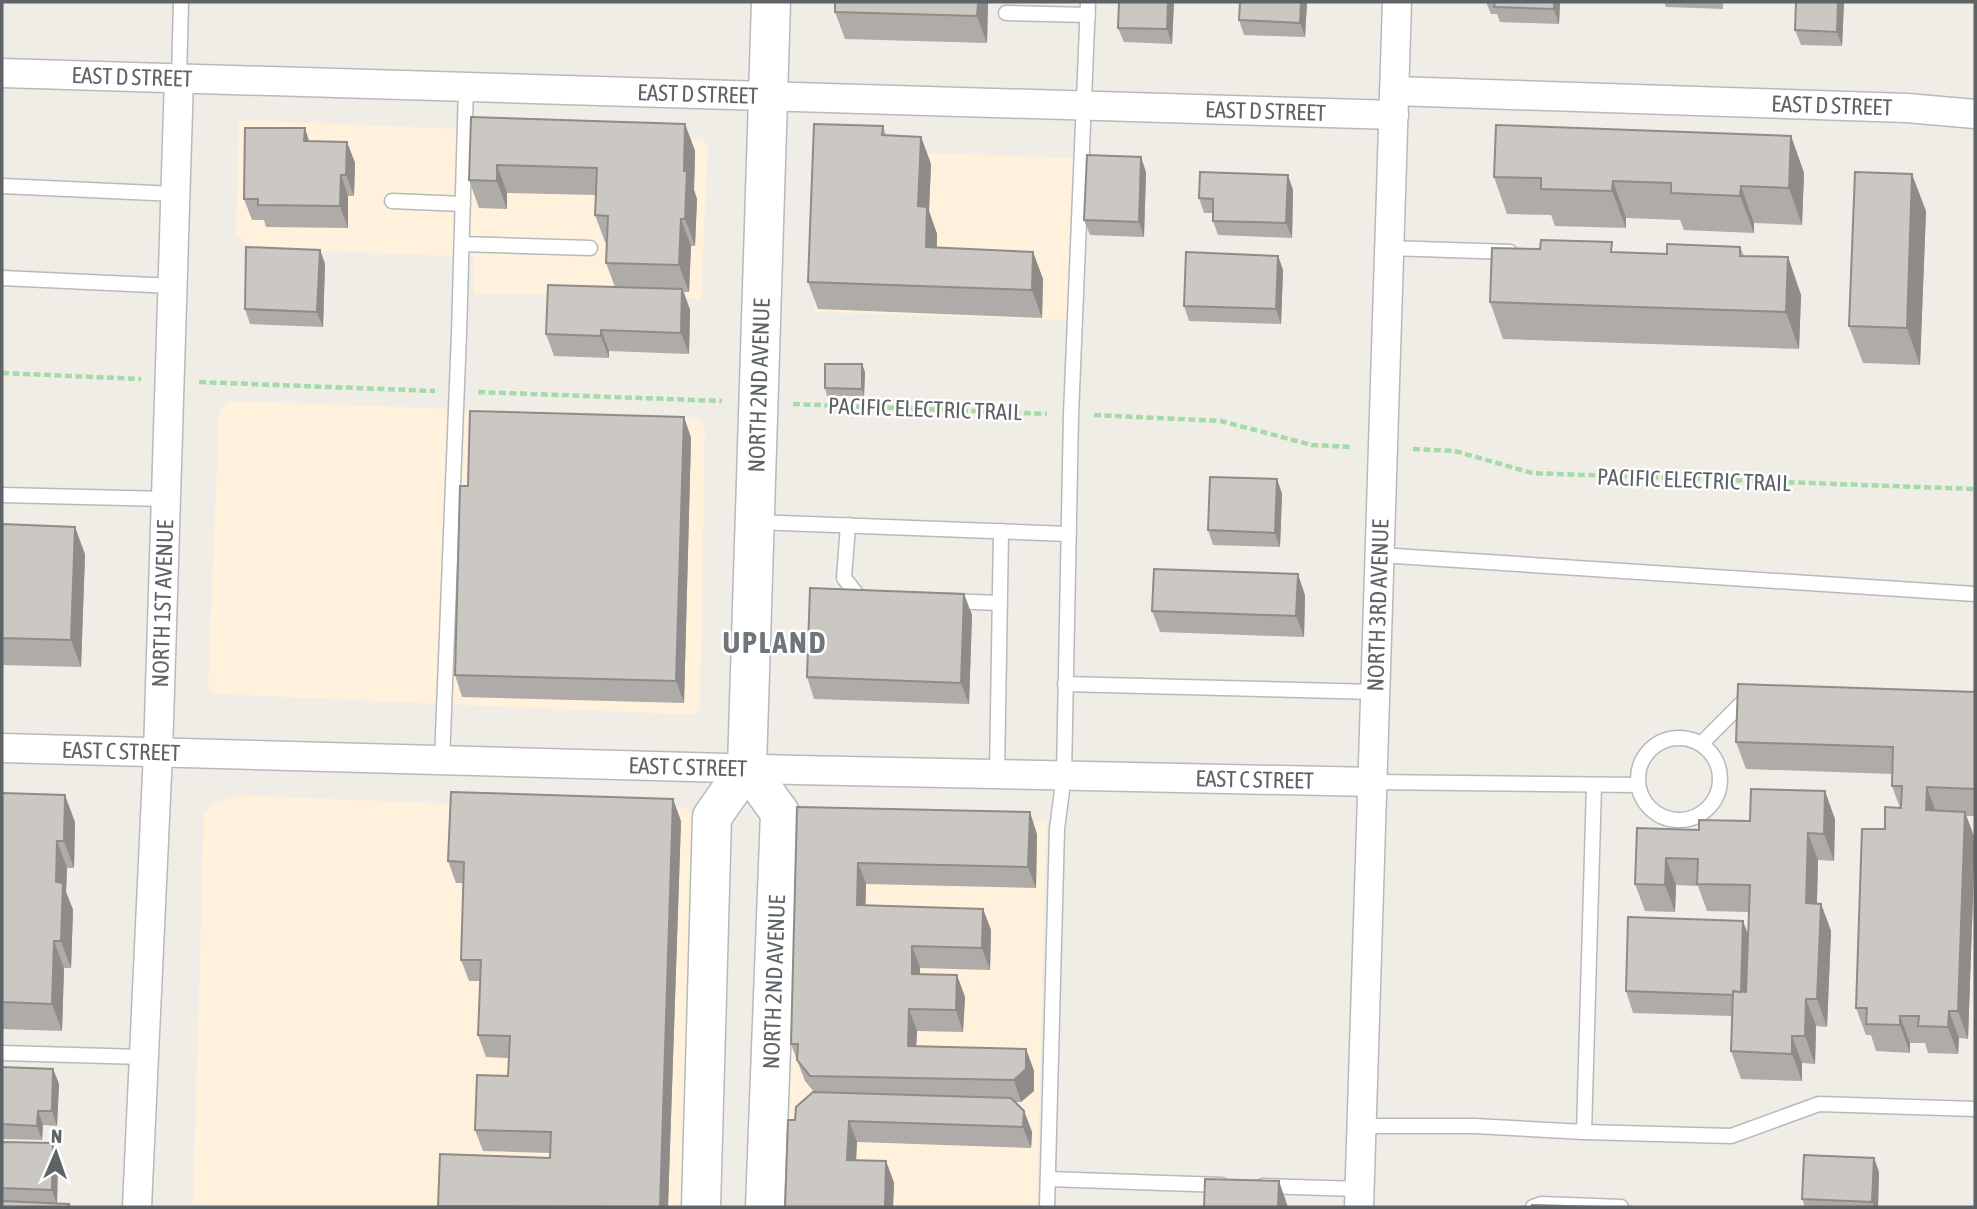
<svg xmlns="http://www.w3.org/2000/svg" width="1977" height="1209" font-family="'Asap Condensed',sans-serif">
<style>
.commercial{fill:#fff1dc}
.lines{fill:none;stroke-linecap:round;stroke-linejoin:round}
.lane-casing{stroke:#b6babd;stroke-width:17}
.street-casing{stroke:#b6babd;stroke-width:31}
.secondary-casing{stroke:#b4babe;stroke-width:41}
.path{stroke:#a4dba9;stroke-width:4.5;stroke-dasharray:7 3.5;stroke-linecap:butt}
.lane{stroke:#fff;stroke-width:14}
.street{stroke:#fff;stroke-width:28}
.secondary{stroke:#fff;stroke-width:38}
.wall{fill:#afaba8}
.shaded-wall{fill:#8e8b88}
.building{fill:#cbc7c3;stroke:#8e8b88;stroke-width:2}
.labels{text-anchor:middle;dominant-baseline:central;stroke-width:5;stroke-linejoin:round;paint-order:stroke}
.street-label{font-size:23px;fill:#5d6367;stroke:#fff}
.district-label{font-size:30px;font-weight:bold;letter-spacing:2px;fill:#6e7679;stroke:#fff}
</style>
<rect width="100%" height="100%" fill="#f0ece6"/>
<g class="commercial">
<polygon points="239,120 704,139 708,148 701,299 474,293 474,257 252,248 236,236"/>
<polygon points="820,150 1076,158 1071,320 815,312"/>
<polygon points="229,401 696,417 705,426 700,707 695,715 216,694 208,689 219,411"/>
<polygon points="236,795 451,804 686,808 694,816 683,1207 193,1207 204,814 210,806"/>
<polygon points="811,813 1046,821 1037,1207 784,1207 795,834"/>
</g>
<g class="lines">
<g class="lane-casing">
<g id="lane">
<polyline points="1006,13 1088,15"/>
<polyline points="179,78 181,2"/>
<polyline points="2,186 176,194"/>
<polyline points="392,201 463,204"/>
<polyline points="462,244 590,248"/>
<polyline points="1389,248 1510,252"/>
<polyline points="2,278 174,286"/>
<polyline points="2,495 167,499"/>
<polyline points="756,522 1069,534"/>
<polyline points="848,525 844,578 859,597 868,598"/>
<polyline points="1380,555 1975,594"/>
<polyline points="948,601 1000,603"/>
<polyline points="1065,684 1375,692"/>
<circle cx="1679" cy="779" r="41"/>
<polyline points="1701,744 1751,694"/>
<polyline points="442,760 459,334 466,87"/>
<polyline points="997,773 1001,531"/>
<polyline points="1373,782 1638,785"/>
<polyline points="2,1053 143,1057"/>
<polyline points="1362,1126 1475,1126 1584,1132 1731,1136 1819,1104 1975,1109"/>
<polyline points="1584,1132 1594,785"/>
<polyline points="1048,1179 1222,1185"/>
<polyline points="1263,1186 1359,1189"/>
<polyline points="1047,1207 1057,829 1064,775 1071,415 1088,2"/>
<polyline points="1533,1207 1541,1204 1621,1207"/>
</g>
</g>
<g class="street-casing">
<g id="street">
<path id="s1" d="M 2,73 L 1394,115"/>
<path id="s2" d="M 1394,91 L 1907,108 L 1975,114"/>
<path id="s3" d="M 2,748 L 797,770 L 1373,782"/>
<path id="s4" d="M 137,1207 L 158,753 L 179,78"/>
<path id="s5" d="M 1359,1207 L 1397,2"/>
</g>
</g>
<g class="secondary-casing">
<g id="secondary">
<polyline points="747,767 780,813 765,1207"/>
<path id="s6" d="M 701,1207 L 712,817 L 747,767 L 771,2"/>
</g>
</g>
<g class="path">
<polyline points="2,373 141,379"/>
<polyline points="199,382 435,391"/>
<polyline points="478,392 722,401"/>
<polyline points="793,404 1047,414"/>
<polyline points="1094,415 1221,421 1312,445 1351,447"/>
<polyline points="1413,449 1455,451 1532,473 1975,489"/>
</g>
<use href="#lane" class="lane"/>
<use href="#street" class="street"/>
<use href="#secondary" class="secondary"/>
</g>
<g class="wall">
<polygon points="835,2 988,2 987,43 845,39 835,12"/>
<polygon points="1119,2 1174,2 1172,44 1124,42 1118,28"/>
<polygon points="1240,2 1307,2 1305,37 1244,35 1239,20"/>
<polygon points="1486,2 1560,2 1559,24 1500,22 1497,14 1491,14"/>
<polygon points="1664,2 1723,2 1723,9 1666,7"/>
<polygon points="1844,2 1842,46 1801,45 1795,30"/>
<polygon points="1896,2 1931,2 1931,3"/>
<polygon points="471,117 685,124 695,151 694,190 697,199 695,246 691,246 689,292 684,292 690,310 689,354 609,351 609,358 554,356 546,334 615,287 606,263 607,243 605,242 595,215 596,195 507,193 507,209 479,208 469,180"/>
<polygon points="883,126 886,135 921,137 931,164 929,211 937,234 937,248 1033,252 1043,279 1042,318 818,309 808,282"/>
<polygon points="1791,136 1804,173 1802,225 1754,223 1754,233 1684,230 1680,220 1626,218 1626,228 1555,226 1551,215 1507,214 1494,177"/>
<polygon points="309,141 347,142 355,163 354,196 348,196 348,228 266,227 264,220 252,220 244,199"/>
<polygon points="1146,172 1144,237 1090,235 1084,220"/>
<polygon points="1293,190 1292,238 1218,235 1213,221 1213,213 1204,213 1199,198"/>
<polygon points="1926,211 1920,365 1863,363 1849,326"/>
<polygon points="1740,247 1744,256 1788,257 1801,295 1799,349 1503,339 1490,302 1615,252 1667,254"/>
<polygon points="320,250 325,264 323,327 250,324 245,309"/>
<polygon points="1278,256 1283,270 1281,324 1189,321 1184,306"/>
<polygon points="865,372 864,396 827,396 825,388"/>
<polygon points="684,417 691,438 684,703 462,697 455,675 468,486"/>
<polygon points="1277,479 1282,494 1280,547 1213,545 1208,530"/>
<polygon points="2,524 85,554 81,667 2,665"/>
<polygon points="964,594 972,615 969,704 814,699 807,677"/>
<polygon points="1305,595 1304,637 1160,632 1152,611"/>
<polygon points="1975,692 1975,816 1966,816 1975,839 1968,1039 1959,1038 1958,1054 1928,1053 1925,1043 1910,1043 1910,1053 1876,1051 1871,1035 1866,1035 1856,1008 1885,829 1900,808 1892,786 1892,774 1746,769 1736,742"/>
<polygon points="2,793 75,822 74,868 67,868 66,892 73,910 71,968 64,968 62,1031 2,1029"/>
<polygon points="797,807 1037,834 1036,888 866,884 865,906 983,909 991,930 990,970 920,968 920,975 965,997 963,1032 917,1031 916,1047 1026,1049 1034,1071 1034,1091 1021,1102 1015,1102 1024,1111 1032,1132 1031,1148 857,1142 856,1160 886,1161 894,1183 893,1207 785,1207 795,1120 814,1092 805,1081 791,1044"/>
<polygon points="1835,819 1834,861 1818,860 1817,904 1821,904 1831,931 1827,1027 1816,1026 1815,1064 1802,1063 1802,1081 1741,1079 1731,1051 1732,1016 1633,1013 1626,991 1748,934 1749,912 1707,911 1698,886 1676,885 1675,912 1645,911 1635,884 1699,830 1750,821"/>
<polygon points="681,821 668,1207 438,1207 438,1206 550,1158 550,1153 483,1151 475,1130 508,1076 509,1058 486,1057 478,1035 480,981 469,981 461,960 463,883 456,883 448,861"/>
<polygon points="2,1067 53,1069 59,1084 57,1126 43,1125 42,1140 2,1139"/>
<polygon points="2,1142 58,1157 57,1203 69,1204 70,1207 2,1207"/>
<polygon points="1874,1158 1879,1172 1878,1207 1805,1207 1802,1199"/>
</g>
<g class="shaded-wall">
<polygon points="978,2 988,2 987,43 977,16"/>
<polygon points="1168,2 1174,2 1172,44 1167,29"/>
<polygon points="1301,2 1307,2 1305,37 1300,23"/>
<polygon points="1554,2 1560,2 1559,24 1554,9"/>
<polygon points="1838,2 1844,2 1842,46 1837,32"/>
<polygon points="685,124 695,151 694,190 697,199 695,246 685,219 684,171"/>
<polygon points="305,128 312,150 304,141"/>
<polygon points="1791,136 1804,173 1802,225 1789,188"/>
<polygon points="921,137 931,164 929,211 937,234 936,275 926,247 918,206"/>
<polygon points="347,142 355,163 354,196 346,175"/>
<polygon points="1141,157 1146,172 1144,237 1139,222"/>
<polygon points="497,165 507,193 507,209 497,181"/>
<polygon points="1912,174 1926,211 1920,365 1907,328"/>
<polygon points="341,175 348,196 348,228 340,206"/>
<polygon points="1288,175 1293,190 1292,238 1286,223"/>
<polygon points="1613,181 1626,218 1626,228 1612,191"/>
<polygon points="1741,186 1754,223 1754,233 1740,196"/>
<polygon points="681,219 691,246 689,292 679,265"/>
<polygon points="320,250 325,264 323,327 317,312"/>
<polygon points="1033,252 1043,279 1042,318 1032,290"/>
<polygon points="1278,256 1283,270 1281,324 1276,309"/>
<polygon points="1788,257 1801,295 1799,349 1786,312"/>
<polygon points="682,289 690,310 689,354 681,333"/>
<polygon points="601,330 609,351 609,358 601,336"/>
<polygon points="862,364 865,372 864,396 862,389"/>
<polygon points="684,417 691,438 684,703 676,681"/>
<polygon points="1277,479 1282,494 1280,547 1275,533"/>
<polygon points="75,527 85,554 81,667 71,640"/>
<polygon points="1298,574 1305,595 1304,637 1296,616"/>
<polygon points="964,594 972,615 969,704 961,683"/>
<polygon points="1927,787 1937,815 1926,810"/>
<polygon points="1825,791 1835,819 1834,861 1824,834"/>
<polygon points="65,795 75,822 74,868 64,841"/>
<polygon points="673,799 681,821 668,1207 660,1207"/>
<polygon points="1030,812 1037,834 1036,888 1028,867"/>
<polygon points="1965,812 1975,839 1968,1039 1958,1011"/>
<polygon points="1808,833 1818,860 1816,931 1806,903"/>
<polygon points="57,841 67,868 66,892 73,910 71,968 61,941 56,882"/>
<polygon points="1666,858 1676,885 1675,912 1665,885"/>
<polygon points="858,863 866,884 865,927 857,905"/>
<polygon points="1821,904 1831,931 1827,1027 1817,999"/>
<polygon points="983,909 991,930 990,970 982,948"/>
<polygon points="1743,921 1751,942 1749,1017 1741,995"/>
<polygon points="54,941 64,968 62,1031 52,1004"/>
<polygon points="912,946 920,968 919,996 912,974"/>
<polygon points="957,975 965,997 963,1032 956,1010"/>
<polygon points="1806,999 1816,1026 1815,1064 1805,1036"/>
<polygon points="909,1009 917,1031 915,1068 908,1046"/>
<polygon points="1949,1011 1959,1038 1958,1054 1948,1027"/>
<polygon points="1900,1016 1910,1043 1910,1053 1900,1025"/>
<polygon points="1792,1036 1802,1063 1802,1081 1792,1054"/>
<polygon points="1026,1049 1034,1071 1034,1091 1021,1102 1014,1080"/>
<polygon points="53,1069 59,1084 57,1126 52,1111"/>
<polygon points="38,1111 43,1125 42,1140 37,1126"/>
<polygon points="1024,1111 1032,1132 1031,1148 1023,1127"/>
<polygon points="849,1121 857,1142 855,1181 847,1160"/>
<polygon points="53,1143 58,1157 57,1204 52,1190"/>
<polygon points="1874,1158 1879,1172 1878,1207 1874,1207 1872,1202"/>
<polygon points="886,1161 894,1183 893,1207 885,1207"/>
<polygon points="1279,1181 1288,1207 1278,1207"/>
</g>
<g class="building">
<polygon points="835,2 978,2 977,16 835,12"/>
<polygon points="1119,2 1168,2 1167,29 1118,28"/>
<polygon points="1240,2 1301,2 1300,23 1239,20"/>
<polygon points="1495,2 1554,2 1554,9 1494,7"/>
<polygon points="1796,2 1838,2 1837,32 1795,30"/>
<polygon points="471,117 685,124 684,171 687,171 685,219 681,219 679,265 606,263 608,216 595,215 597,168 497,165 497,181 469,180"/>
<polygon points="814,124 883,126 882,135 921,137 918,206 927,207 926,247 1033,252 1032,290 808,282"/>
<polygon points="1496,125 1791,136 1789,188 1741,186 1740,196 1671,193 1671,183 1613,181 1612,191 1541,189 1541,178 1494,177"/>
<polygon points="245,128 305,128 304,141 347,142 346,175 341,175 340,206 258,205 258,199 244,199"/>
<polygon points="1087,155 1141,157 1139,222 1084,220"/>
<polygon points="1200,172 1288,175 1286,223 1213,221 1213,199 1199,198"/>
<polygon points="1855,172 1912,174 1907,328 1849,326"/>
<polygon points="1541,240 1612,242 1611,252 1667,254 1667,244 1740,247 1740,256 1788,257 1786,312 1490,302 1492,248 1540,249"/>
<polygon points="246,247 320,250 317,312 245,309"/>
<polygon points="1186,252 1278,256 1276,309 1184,306"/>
<polygon points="548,285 682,289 681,333 601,330 601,336 546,334"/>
<polygon points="825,364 862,364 862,389 825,388"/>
<polygon points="470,411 684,417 676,681 455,675 460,486 468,486"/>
<polygon points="1210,477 1277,479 1275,533 1208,530"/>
<polygon points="2,524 75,527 71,640 2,638"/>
<polygon points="1154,569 1298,574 1296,616 1152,611"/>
<polygon points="810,588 964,594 961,683 807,677"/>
<polygon points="1738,684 1975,692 1975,789 1927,787 1926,810 1965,812 1958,1011 1949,1011 1948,1027 1918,1026 1919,1016 1900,1016 1900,1025 1866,1024 1867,1008 1856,1008 1862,829 1885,829 1885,807 1901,808 1902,786 1892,786 1893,747 1736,742"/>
<polygon points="1751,789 1825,791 1824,834 1808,833 1806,903 1821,904 1817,999 1806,999 1805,1036 1792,1036 1792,1054 1731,1051 1733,991 1746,992 1750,885 1697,884 1698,859 1666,858 1665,885 1635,884 1637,828 1699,830 1699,820 1750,821"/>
<polygon points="451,792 673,799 660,1207 438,1206 440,1154 550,1158 551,1132 475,1130 477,1075 508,1076 510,1036 478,1035 481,960 461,960 464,862 448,861"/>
<polygon points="2,793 65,795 64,841 57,841 56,882 63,883 61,941 54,941 52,1004 2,1002"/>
<polygon points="797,807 1030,812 1028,867 858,863 857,905 983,909 982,948 912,946 912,974 957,975 956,1010 909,1009 908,1046 1026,1049 1026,1069 1014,1080 810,1076 797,1060 798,1044 791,1044"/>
<polygon points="1628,917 1743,921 1741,992 1733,991 1733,995 1626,991"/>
<polygon points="2,1067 53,1069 52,1111 38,1111 37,1126 2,1124"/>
<polygon points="813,1092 1011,1098 1024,1111 1023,1127 849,1121 847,1160 886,1161 885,1207 785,1207 788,1120 795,1120 796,1107"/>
<polygon points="2,1142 53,1143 52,1190 2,1188"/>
<polygon points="1804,1155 1874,1158 1872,1202 1802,1199"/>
<polygon points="1205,1179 1279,1181 1278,1207 1204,1207"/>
<polygon points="2,1201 69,1204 69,1207 2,1207"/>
<polygon points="1532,1205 1602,1207 1532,1207"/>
</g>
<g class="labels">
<g class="street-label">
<text stroke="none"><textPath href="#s1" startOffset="130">EAST D STREET</textPath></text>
<text stroke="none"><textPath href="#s1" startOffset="696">EAST D STREET</textPath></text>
<text stroke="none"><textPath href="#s2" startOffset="438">EAST D STREET</textPath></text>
<text stroke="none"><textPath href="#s1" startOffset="1264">EAST D STREET</textPath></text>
<text stroke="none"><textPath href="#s6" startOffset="833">NORTH 2ND AVENUE</textPath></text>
<text transform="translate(925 409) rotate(2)">PACIFIC ELECTRIC TRAIL</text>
<text transform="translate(1694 480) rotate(2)">PACIFIC ELECTRIC TRAIL</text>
<text stroke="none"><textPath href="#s5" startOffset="602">NORTH 3RD AVENUE</textPath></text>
<text stroke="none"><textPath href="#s4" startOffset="604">NORTH 1ST AVENUE</textPath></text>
<text stroke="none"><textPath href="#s3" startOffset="119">EAST C STREET</textPath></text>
<text stroke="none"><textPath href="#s3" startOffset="686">EAST C STREET</textPath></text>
<text stroke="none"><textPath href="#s3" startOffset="1253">EAST C STREET</textPath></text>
<text transform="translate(774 982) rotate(-88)">NORTH 2ND AVENUE</text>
</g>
<g class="district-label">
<text x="775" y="642">UPLAND</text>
</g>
</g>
<rect width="1977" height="1209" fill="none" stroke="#5d6367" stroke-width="7"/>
<g transform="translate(56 1153) rotate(2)" stroke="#ffffff" stroke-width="5" paint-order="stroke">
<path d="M0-5L12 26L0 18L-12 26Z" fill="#5d6367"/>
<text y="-10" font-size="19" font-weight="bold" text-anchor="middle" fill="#5d6367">N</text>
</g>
</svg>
